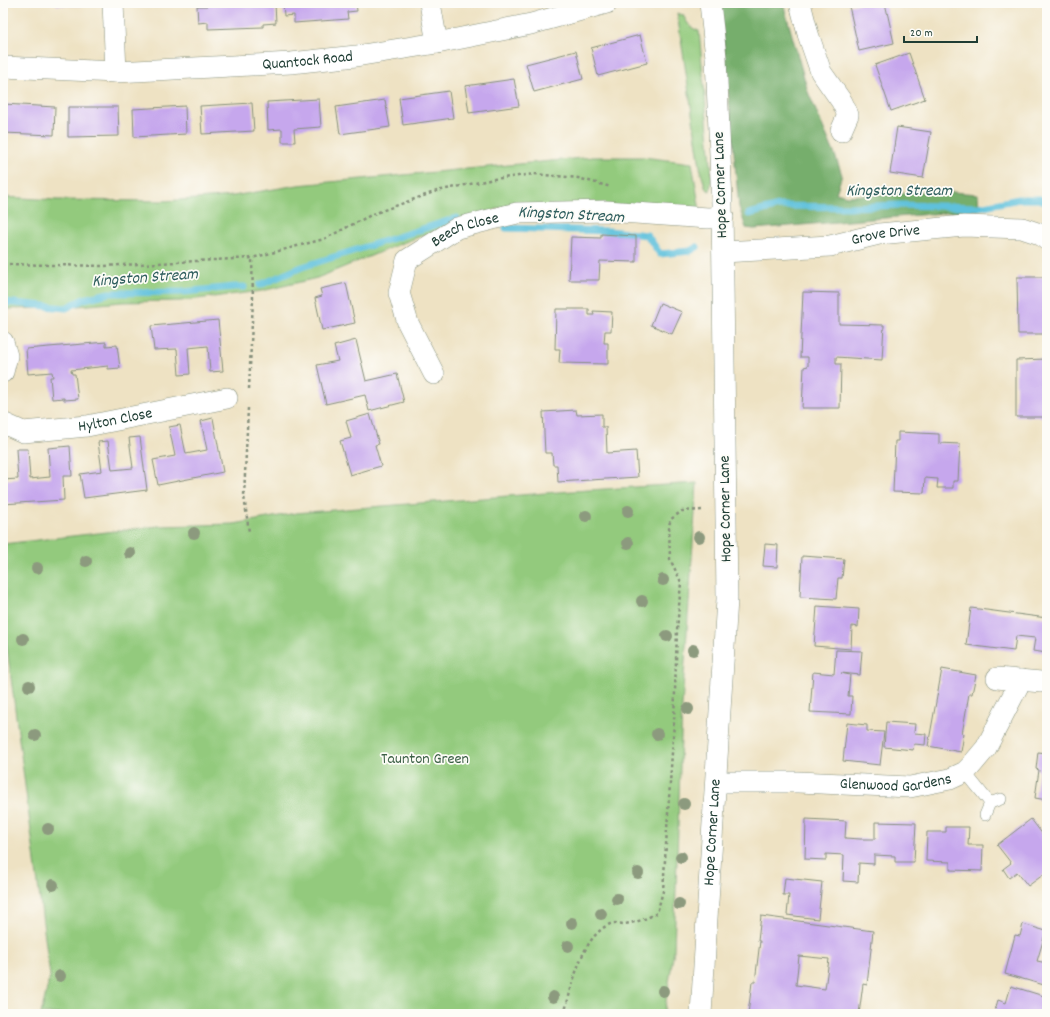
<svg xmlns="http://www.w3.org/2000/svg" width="1050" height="1017" font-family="Dekko,sans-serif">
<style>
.green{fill:#93ca7d;stroke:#598458}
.forest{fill:#76ae6c;stroke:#4a7650}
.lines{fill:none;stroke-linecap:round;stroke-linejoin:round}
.stream{stroke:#5ec1dc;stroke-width:7}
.building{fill:#c6a7ed;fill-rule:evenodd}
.service-casing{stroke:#86907c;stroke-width:12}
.minor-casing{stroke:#86907c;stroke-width:22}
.path{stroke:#86907c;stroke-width:2.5;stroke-dasharray:3 3;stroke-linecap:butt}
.service{stroke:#fff;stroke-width:11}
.minor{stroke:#fff;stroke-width:21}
.tree{fill:#8c9a7e}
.labels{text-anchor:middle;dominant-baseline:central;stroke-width:3.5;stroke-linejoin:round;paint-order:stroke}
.street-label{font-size:16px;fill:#1f3d34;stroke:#fdfcf7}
.park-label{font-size:16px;fill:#3c6046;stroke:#fdfcf7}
.water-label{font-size:17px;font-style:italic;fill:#2f5e5e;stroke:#fdfcf7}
</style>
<rect width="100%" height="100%" fill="#fdfcf7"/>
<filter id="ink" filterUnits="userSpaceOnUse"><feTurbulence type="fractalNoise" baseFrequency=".025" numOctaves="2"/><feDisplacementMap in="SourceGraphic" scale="8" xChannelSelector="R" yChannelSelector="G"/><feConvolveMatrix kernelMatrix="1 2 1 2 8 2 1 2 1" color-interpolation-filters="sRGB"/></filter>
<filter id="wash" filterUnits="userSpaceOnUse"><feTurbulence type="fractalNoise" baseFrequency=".012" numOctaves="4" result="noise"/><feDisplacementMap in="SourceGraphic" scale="16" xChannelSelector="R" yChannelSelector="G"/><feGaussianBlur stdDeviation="0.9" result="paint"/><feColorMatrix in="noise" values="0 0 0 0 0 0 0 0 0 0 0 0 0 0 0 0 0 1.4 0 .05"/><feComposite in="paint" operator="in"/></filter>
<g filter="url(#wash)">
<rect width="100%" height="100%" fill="#eee2c3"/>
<g class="green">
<path d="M 677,13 L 683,15 C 687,23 690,28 699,31 L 712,175 L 710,191 L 706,189 L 701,173 Z"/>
<polygon points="593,157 643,157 692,163 700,211 505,206 405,242 317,278 262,291 180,301 122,302 55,308 3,309 3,197 57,200 162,201 197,199 233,196 298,185"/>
<polygon points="697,483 682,706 674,950 664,1014 41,1014 50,976 3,617 3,544 159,526 234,524 296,513 558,492"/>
</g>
<polygon class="forest" points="720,3 783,3 808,92 835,155 842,175 836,193 847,196 939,191 978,194 979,210 754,229 746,228 739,207"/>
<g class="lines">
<g class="stream">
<polyline points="749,214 779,206 850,207 901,205 979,207 1019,199 1040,199 1047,203"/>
<polyline points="506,228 609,231 647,235 660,254 690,251 697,247"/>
<polyline points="260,285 302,267 457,218"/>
<polyline points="3,302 66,308 84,299 109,293 183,292 234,287 244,287"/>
</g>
</g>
<g id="blocks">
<g class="building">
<polygon points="56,3 86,3 85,6 56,5"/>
<polygon points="207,3 275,3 276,23 263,24 263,27 208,29 208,22 198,23 197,6 207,6"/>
<polygon points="283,3 356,3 357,11 347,12 348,19 294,23 294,15 284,16"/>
<polygon points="861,3 885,3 894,43 859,51 849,6"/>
<polygon points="640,35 647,63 598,76 591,48"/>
<polygon points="576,51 583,79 534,92 526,64"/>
<polygon points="909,53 925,99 891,111 875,65"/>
<polygon points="514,79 519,106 469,113 465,86"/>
<polygon points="449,91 453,118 403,125 399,98"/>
<polygon points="319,99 321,127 294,129 295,142 282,142 282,129 268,130 267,102"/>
<polygon points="385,100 390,127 340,134 336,107"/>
<polygon points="252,103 254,131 202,134 200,106"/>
<polygon points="3,104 55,107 54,135 3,133"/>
<polygon points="185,106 186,134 134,137 133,109"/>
<polygon points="68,107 118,107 119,136 68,137"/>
<polygon points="897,127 931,132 923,178 890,173"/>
<polygon points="601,234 636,236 636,262 600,261 599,280 569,280 571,237 601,238"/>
<polygon points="1017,277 1047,277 1047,296 1046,296 1047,334 1018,334"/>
<polygon points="346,283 355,323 322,330 315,298 322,296 320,289"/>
<polygon points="803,292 839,293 839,324 884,325 882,360 836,357 836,364 841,364 840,408 802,408 804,367 808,366 808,357 800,357"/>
<polygon points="660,303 682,312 672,334 651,325"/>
<polygon points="556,309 589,309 589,315 594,315 593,311 612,312 611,331 605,331 604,343 608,343 608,364 559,363 560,349 555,349"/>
<polygon points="218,320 223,371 210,372 208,346 188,348 190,374 179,375 177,349 154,350 151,326"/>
<polygon points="356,340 366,381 397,374 404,402 369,411 365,395 326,404 317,365 338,361 334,346"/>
<polygon points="106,342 106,346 117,345 120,368 108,369 108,366 71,370 72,374 75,374 78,399 64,400 64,398 52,399 50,377 53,377 52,372 28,374 26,349"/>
<polygon points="1047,359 1047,417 1016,417 1016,360"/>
<polygon points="576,410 577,415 602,414 602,427 606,427 607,453 636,451 638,477 558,482 557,465 553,465 552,453 545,453 543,412"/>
<polygon points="370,414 379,444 375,445 381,466 350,475 340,441 351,438 346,421"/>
<polygon points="213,418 223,472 158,485 153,460 175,456 169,427 180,425 186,454 207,450 201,421"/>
<polygon points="898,432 939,434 939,443 960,444 958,481 953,481 953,488 937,488 938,479 925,478 924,493 893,492 895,441 898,441"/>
<polygon points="140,437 147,490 84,498 80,474 102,471 98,442 108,441 112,470 133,468 129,438"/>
<polygon points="70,446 72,476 63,476 64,500 3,504 3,480 18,479 16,449 28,449 30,479 50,477 48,448"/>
<polygon points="765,544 778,545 777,567 763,566"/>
<polygon points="802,556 844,559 842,578 838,578 836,599 800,597"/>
<polygon points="817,606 859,609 858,627 852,626 851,649 814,646"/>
<polygon points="971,608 1047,618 1047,653 1033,651 1035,638 1016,636 1014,651 966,645"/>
<polygon points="836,650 862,651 860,675 841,673 850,675 848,696 852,696 851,714 810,712 813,672 834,674"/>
<polygon points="942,669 976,675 972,694 969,694 962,734 964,734 961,752 928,746"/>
<polygon points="886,722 915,724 914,733 926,734 925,745 914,744 913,750 884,747"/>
<polygon points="847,723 867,725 867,731 884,732 880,765 843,761"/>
<polygon points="1038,752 1047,753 1047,800 1035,798 1039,770 1036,769"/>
<polygon points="806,819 846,821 845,838 860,839 875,839 875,822 916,823 914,862 895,862 895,856 874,855 874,864 859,863 858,882 843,881 844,855 826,854 826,860 805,859"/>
<polygon points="1031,819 1047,840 1047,872 1028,886 1017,872 1009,878 1003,869 1011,863 997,845"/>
<polygon points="946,827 969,827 968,845 983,845 982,871 950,870 950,862 926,861 927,832 946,832"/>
<polygon points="785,878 822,882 818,919 787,915 789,895 783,895"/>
<path d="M 761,916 L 873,931 L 867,985 L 863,984 L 859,1014 L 748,1014 L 752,982 L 755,982 L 760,941 L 758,941 ZM 799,956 L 829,959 L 825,989 L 796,985 Z"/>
<polygon points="1023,924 1046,931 1037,961 1047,963 1047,973 1044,985 1005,974 1015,935 1020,936"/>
<polygon points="1011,986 1047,997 1047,1014 994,1014 998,1000 1006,1003"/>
</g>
</g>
</g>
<g filter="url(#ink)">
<use href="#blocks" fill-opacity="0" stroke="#86907c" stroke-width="1"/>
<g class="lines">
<g class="service-casing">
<g id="service">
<polyline points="965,772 990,803"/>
<polyline points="985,815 990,803 1001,799"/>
</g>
</g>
<g class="minor-casing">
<g id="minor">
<polyline points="113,3 116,72"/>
<polyline points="430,3 437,43"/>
<polyline points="800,3 808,34 821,72 842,102 848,115 841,131"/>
<path id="s1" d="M 3,67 L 116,72 L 291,63 L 356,56 L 437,43 L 531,24 L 607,3"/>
<path id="s2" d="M 723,252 L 830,246 L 879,234 L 964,226 L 1022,228 L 1040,234 L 1047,240"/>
<polyline points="3,342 7,356 3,372"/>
<path id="s3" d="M 434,374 L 408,323 L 399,293 L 407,260 L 457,228 L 517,213 L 606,211 L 708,218 L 723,217"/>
<path id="s4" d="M 3,423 L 23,432 L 87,426 L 227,398"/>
<polyline points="997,678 1041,682"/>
<path id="s5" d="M 716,782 L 798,782 L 910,787 L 950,779 L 965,772 L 970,767 L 986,748 L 1021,680"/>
<path id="s6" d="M 701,1014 L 727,599 L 722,204 L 716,57 L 710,3"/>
</g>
</g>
<g class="path">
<polyline points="3,264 103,266 252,258 324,239 373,214 437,191 494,179 534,174 578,178 611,187"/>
<polyline points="249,389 253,299 252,258"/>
<polyline points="248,408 244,496 249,532"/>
<path d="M 564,1014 C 573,985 580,938 610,924 C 614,922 620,924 625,924 C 637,922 646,919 657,913 L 663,891 L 674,722 L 677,630 L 681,582 L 670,559 L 669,525 L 671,519 L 682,511 L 703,510"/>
</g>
<use href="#service" class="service"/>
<use href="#minor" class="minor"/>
</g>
<g class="tree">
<circle cx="628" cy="511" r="6"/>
<circle cx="586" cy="516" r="6"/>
<circle cx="194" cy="533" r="6"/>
<circle cx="699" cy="537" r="6"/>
<circle cx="628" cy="543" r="6"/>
<circle cx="130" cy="553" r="6"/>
<circle cx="86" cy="561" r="6"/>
<circle cx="37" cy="568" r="6"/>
<circle cx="663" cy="580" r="6"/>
<circle cx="642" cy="601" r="6"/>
<circle cx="667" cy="636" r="6"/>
<circle cx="23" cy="639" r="6"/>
<circle cx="693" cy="650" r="6"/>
<circle cx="29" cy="686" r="6"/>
<circle cx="688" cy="709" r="6"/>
<circle cx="657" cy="734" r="6"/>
<circle cx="35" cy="735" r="6"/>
<circle cx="684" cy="804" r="6"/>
<circle cx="48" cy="829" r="6"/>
<circle cx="681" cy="857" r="6"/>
<circle cx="638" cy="873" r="6"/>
<circle cx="53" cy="885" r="6"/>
<circle cx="617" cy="899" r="6"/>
<circle cx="679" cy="904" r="6"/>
<circle cx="601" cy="914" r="6"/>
<circle cx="572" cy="923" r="6"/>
<circle cx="568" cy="946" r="6"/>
<circle cx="60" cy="976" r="6"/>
<circle cx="663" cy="991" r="6"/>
<circle cx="553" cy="997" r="6"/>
</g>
</g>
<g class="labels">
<g class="street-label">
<text stroke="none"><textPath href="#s1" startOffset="305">Quantock Road</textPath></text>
<text transform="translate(721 185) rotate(-92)">Hope Corner Lane</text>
<text stroke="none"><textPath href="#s3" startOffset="189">Beech Close</textPath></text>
<text stroke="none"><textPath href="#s2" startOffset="164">Grove Drive</textPath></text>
<text stroke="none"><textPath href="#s4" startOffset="115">Hylton Close</textPath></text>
<text transform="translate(726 509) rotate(-91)">Hope Corner Lane</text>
<text stroke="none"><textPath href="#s5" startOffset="180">Glenwood Gardens</textPath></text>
<text stroke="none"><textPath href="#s6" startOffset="182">Hope Corner Lane</textPath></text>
</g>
<g class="park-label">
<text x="425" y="759">Taunton Green</text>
</g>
<g class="water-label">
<text x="899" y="192">Kingston Stream</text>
<text transform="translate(571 216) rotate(3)">Kingston Stream</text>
<text transform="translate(145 279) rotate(-4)">Kingston Stream</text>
</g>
</g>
<rect width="1050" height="1017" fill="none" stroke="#fdfcf7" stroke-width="16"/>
<path d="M904 36v6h73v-6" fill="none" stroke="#1f3d34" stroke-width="2"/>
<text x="910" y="36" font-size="12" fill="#1f3d34" stroke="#fdfcf7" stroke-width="3" paint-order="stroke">20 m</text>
</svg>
